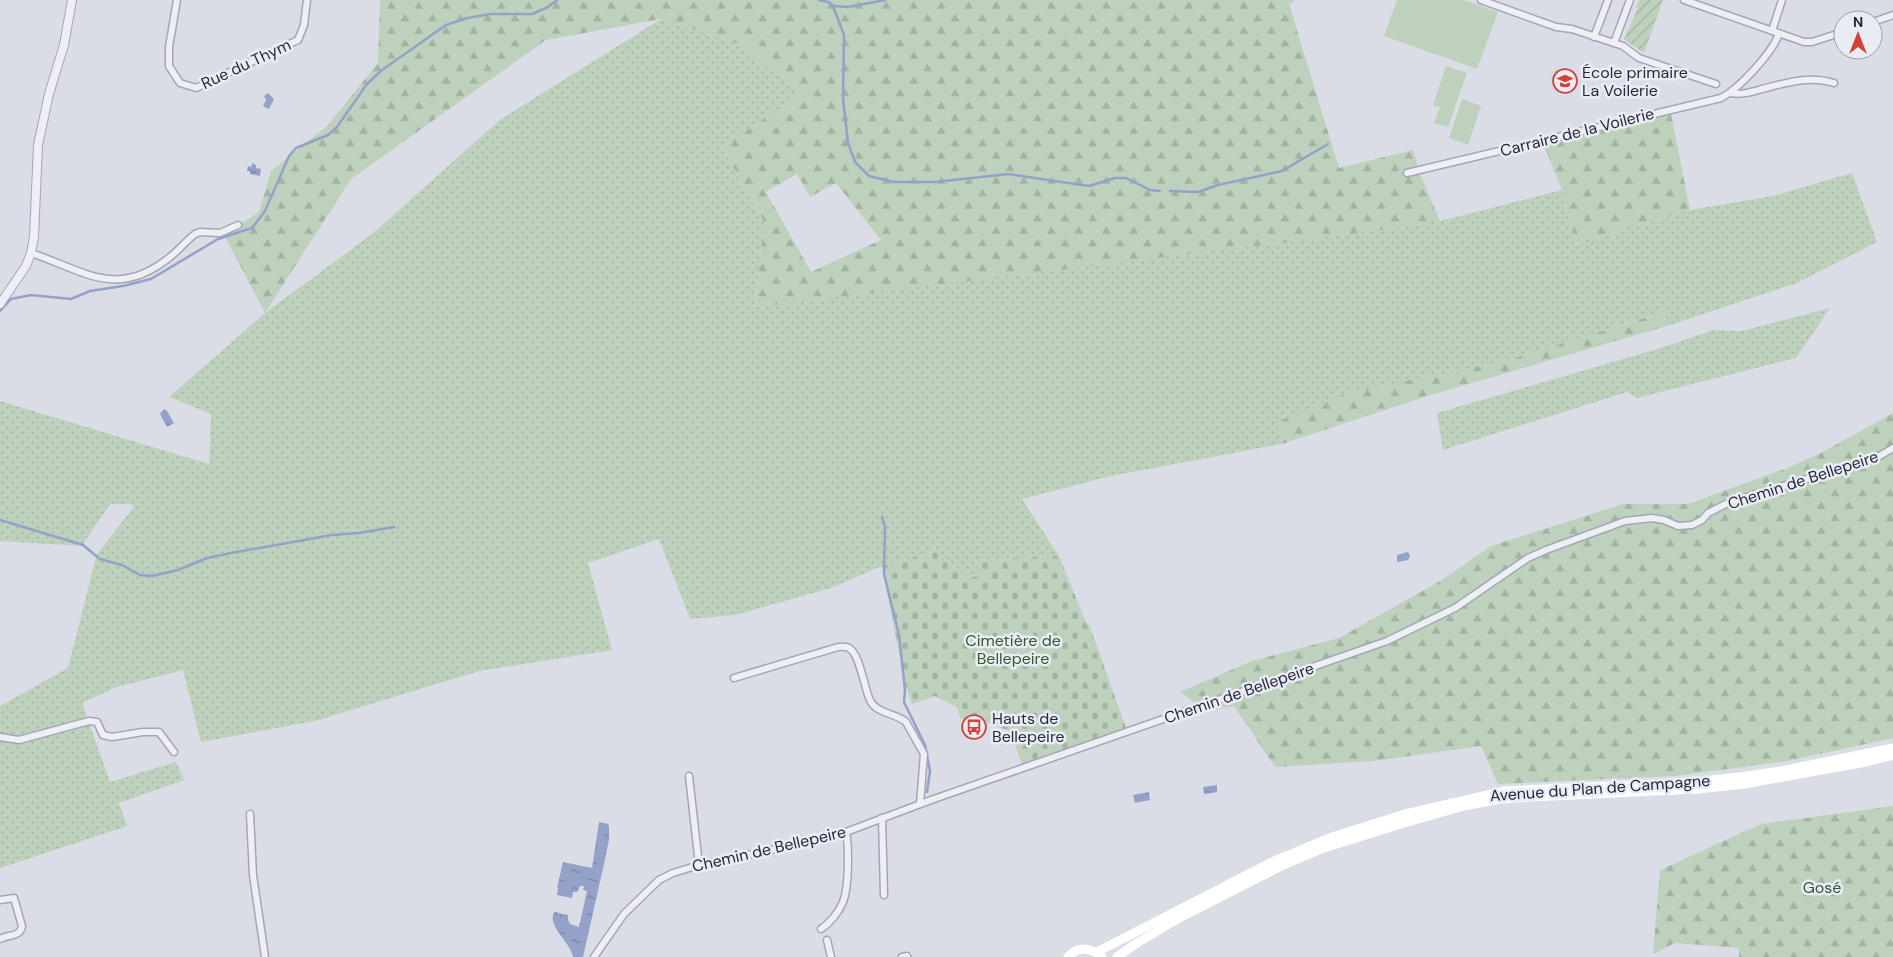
<svg xmlns="http://www.w3.org/2000/svg" width="1893" height="957" font-family="'DM Sans',sans-serif">
<style>
.grass{fill:url(#grass-dots)}
.forest{fill:url(#forest-firs);fill-rule:evenodd}
.cemetery{fill:url(#cemetery-stones)}
.park{fill:#bdd1bc}
.garden{fill:url(#garden-furrows)}
.water{fill:url(#water-ripples)}
.lines{fill:none;stroke-linecap:round;stroke-linejoin:round}
.stream{stroke:#94a2c9;stroke-width:2.5}
.minor-casing{stroke:#a4a7b3;stroke-width:9}
.tertiary-casing{stroke:#a4a7b3;stroke-width:10}
.minor{stroke:#eeeff5;stroke-width:6}
.tertiary{stroke:#eeeff5;stroke-width:8}
.secondary{stroke:#fff;stroke-width:9}
.labels{text-anchor:middle;dominant-baseline:central;stroke-width:5;stroke-linejoin:round;paint-order:stroke}
.street-label{font-size:16px;fill:#25283d;stroke:#eaecf4}
.poi-label{font-size:16px;fill:#25283d;stroke:#eaecf4;text-anchor:start}
.park-label{font-size:16px;fill:#315932;stroke:#eaecf4}
</style>
<defs>
<pattern id="grass-dots" width="8" height="8" patternUnits="userSpaceOnUse" patternTransform="scale(1.25)"><rect width="8" height="8" fill="#bdd1bc"/><path d="M2 2h.1M6 6h.1" fill="none" stroke="#a2b3a2" stroke-width="1.8" stroke-linecap="round"/></pattern>
<pattern id="forest-firs" width="22" height="20" patternUnits="userSpaceOnUse" patternTransform="scale(1.25)"><rect width="22" height="20" fill="#bdd1bc"/><path d="M5 1l3.5 6h-7zM16 11l3.5 6h-7z" fill="#a2b3a2"/></pattern>
<pattern id="cemetery-stones" width="16" height="16" patternUnits="userSpaceOnUse" patternTransform="scale(1.25)"><rect width="16" height="16" fill="#bdd1bc"/><path d="M2 7V4a2 2 0 0 1 4 0v3zM10 15v-3a2 2 0 0 1 4 0v3z" fill="#a2b3a2"/></pattern>
<pattern id="garden-furrows" width="10" height="10" patternUnits="userSpaceOnUse" patternTransform="scale(1.25)"><rect width="10" height="10" fill="#bdd1bc"/><path d="M-1 1l2-2M0 10L10 0M9 11l2-2" fill="none" stroke="#a2b3a2"/></pattern>
<pattern id="water-ripples" width="26" height="14" patternUnits="userSpaceOnUse" patternTransform="scale(1.25)"><rect width="26" height="14" fill="#94a2c9"/><path d="M2 4q2-2 4 0t4 0M15 11q2-2 4 0t4 0" fill="none" stroke="#7984a4"/></pattern>
</defs>
<rect width="100%" height="100%" fill="#dbdde6"/>
<g class="grass">
<polygon points="661,19 739,44 801,94 722,147 764,222 755,307 1440,221 1562,190 1577,245 1690,210 1773,196 1852,173 1877,242 1797,283 1667,326 1664,312 1509,360 1277,422 1282,444 1111,476 1022,499 1059,556 976,560 982,579 966,575 935,551 882,566 831,588 735,615 690,619 659,539 588,563 612,650 479,671 315,721 201,742 183,670 117,687 82,703 110,782 176,762 184,780 119,803 127,826 0,868 0,706 68,668 97,554 134,507 130,504 110,504 82,546 0,541 0,401 209,464 211,414 169,397 265,313 372,234 501,119"/>
<polygon points="1830,308 1796,358 1637,398 1627,392 1443,450 1437,413 1661,348 1713,330 1742,331"/>
</g>
<g class="forest">
<path d="M 380,0 L 1293,0 L 1294,2 L 1289,4 L 1339,168 L 1413,150 L 1420,174 L 1440,221 L 1338,236 L 755,307 L 764,222 L 722,147 L 800,94 L 739,44 L 661,19 L 546,40 L 351,179 L 265,313 L 224,235 L 259,212 L 271,171 L 328,125 L 378,63 ZM 797,174 L 810,197 L 836,183 L 881,240 L 811,272 L 766,192 Z"/>
<polygon points="1671,114 1690,210 1577,245 1562,190 1544,146"/>
<polygon points="1664,312 1667,326 1427,396 1282,444 1277,422 1344,394 1509,360"/>
<polygon points="1893,413 1893,738 1787,761 1676,776 1498,784 1481,746 1374,761 1275,767 1234,706 1207,711 1180,692 1252,661 1339,638 1442,580 1491,546 1623,504 1688,504 1787,468 1819,454"/>
<polygon points="1893,806 1893,957 1739,957 1739,948 1675,943 1653,954 1660,870 1761,824"/>
</g>
<polygon class="cemetery" points="935,551 966,575 981,578 976,560 1059,556 1087,625 1089,624 1126,728 1022,764 1010,732 987,722 976,726 960,718 957,707 935,696 912,704 905,683 882,566"/>
<g class="park">
<polygon points="1397,0 1464,0 1498,12 1477,69 1384,36"/>
<polygon points="1446,66 1467,73 1448,127 1434,123 1440,108 1433,105"/>
<polygon points="1556,69 1576,79 1571,88 1551,78"/>
<polygon points="1462,99 1481,106 1468,145 1449,138"/>
</g>
<polygon class="garden" points="1639,0 1663,0 1644,53 1624,39 1638,8 1636,7"/>
<g class="water">
<polygon points="268,93 274,99 269,109 263,106 266,100 264,96"/>
<polygon points="252,163 256,165 256,168 261,169 260,176 250,174 250,171 247,171 248,166 251,167"/>
<polygon points="164,409 167,411 174,423 167,427 160,414"/>
<polygon points="1408,552 1410,556 1408,560 1397,562 1397,555"/>
<polygon points="1217,785 1217,792 1204,794 1203,787"/>
<polygon points="1149,792 1150,800 1135,803 1133,795"/>
<path d="M 599,822 L 608,824 L 609,826 L 609,840 L 604,864 L 583,957 L 573,957 C 570,941 547,927 554,912 L 558,912 L 558,916 L 559,913 L 563,914 L 563,917 L 564,914 L 568,915 L 568,920 L 570,924 L 579,927 L 587,891 L 583,890 L 584,886 L 580,886 L 577,892 L 573,892 L 572,898 L 557,895 L 558,888 L 557,888 L 563,862 L 592,868 Z"/>
</g>
<g class="lines">
<g class="stream">
<polyline points="819,0 828,2 833,6 844,35 843,98 848,143 855,162 869,176 894,182 935,182 1008,174 1089,186 1115,178 1126,178 1150,190 1160,191"/>
<polyline points="833,6 848,7 885,0"/>
<polyline points="1170,191 1198,192 1218,185 1282,171 1328,144"/>
<polyline points="0,311 11,299 31,295 71,299 90,291 123,286 151,279 218,239 252,228 265,211 289,156 296,148 328,135 337,127 367,84 382,70 446,25 467,18 491,14 532,14 548,7 557,0"/>
<polyline points="882,517 885,527 884,574 899,635 905,690 904,702 925,745 930,771 927,792"/>
<polyline points="0,520 83,545 100,559 122,565 140,575 152,576 178,570 207,558 231,553 332,535 359,533 394,527"/>
</g>
<g class="minor-casing">
<g id="minor">
<polyline points="177,0 169,47 169,66 180,83 196,88 298,40 304,25 307,0"/>
<polyline points="1481,0 1556,27 1572,29 1623,46 1639,58 1716,84"/>
<polyline points="1684,0 1804,42 1812,42 1843,32"/>
<polyline points="1873,22 1893,15"/>
<polyline points="1772,31 1782,0"/>
<polyline points="1594,37 1608,0"/>
<polyline points="1614,43 1630,0"/>
<path d="M 1731,93 C 1742,95 1751,92 1762,89 C 1786,83 1809,75 1834,83"/>
<path d="M 1407,173 L 1721,98 C 1740,88 1771,54 1779,34"/>
<path d="M 31,253 C 85,271 117,300 170,257 C 179,250 186,241 195,234 L 200,232 L 220,233 L 238,225"/>
<path d="M 734,678 L 838,647 C 842,647 846,646 849,648 C 860,654 864,688 870,700 C 876,714 896,713 906,722 L 924,754 L 920,804"/>
<polyline points="0,737 19,740 89,721 97,722 103,735 112,737 143,732 159,732 174,752"/>
<polyline points="689,776 699,865"/>
<polyline points="250,814 253,875 265,957"/>
<polyline points="882,818 884,895"/>
<path d="M 0,900 L 14,898 L 22,926 C 20,938 8,934 0,939"/>
<path d="M 821,929 C 830,923 839,912 843,902 C 849,887 849,847 846,832"/>
<polyline points="827,940 831,957"/>
<polyline points="594,957 624,914 659,880 673,873 699,865 791,846 846,832 931,800 1387,641 1455,608 1528,558 1546,550 1625,521 1652,518 1664,520 1678,526 1692,525 1702,520 1708,513 1730,502 1876,458 1893,448"/>
<polyline points="902,957 907,956"/>
</g>
</g>
<g class="tertiary-casing">
<polyline id="tertiary" points="0,304 26,266 31,253 34,237 38,145 49,94 64,45 72,0"/>
</g>
<use href="#minor" class="minor"/>
<use href="#tertiary" class="tertiary"/>
<g class="secondary">
<polyline points="1097,952 1272,862 1332,837 1405,814 1505,791 1693,782 1740,777 1781,771 1893,748"/>
<path d="M 1068,957 C 1078,946 1091,947 1102,957"/>
<polyline points="1117,957 1137,943 1181,917 1283,865 1321,849 1404,823 1464,806 1501,799 1530,797 1698,789 1744,784 1866,762 1893,755"/>
</g>
</g>
<defs>
<g id="school-ring" transform="scale(1.25)"><circle r="9.5" fill="#eaecf4" stroke="#d34138" stroke-width="1.5"/><path d="M0-5L7-2L0 1L-7-2ZM-4 1L0 2.5L4 1V4Q0 6-4 4Z" fill="#d34138"/></g>
<g id="bus-ring" transform="scale(1.25)"><circle r="9.5" fill="#eaecf4" stroke="#d34138" stroke-width="1.5"/><path d="M-5-6H5V4H4V6H2V4H-2V6H-4V4H-5ZM-3.5-4V0h7V-4ZM-3.5 1.2v1.5H-2V1.2ZM2 1.2v1.5H3.5V1.2Z" fill="#d34138"/></g>
</defs>
<g fill-rule="evenodd">
<use href="#school-ring" x="1565" y="81"/>
<use href="#bus-ring" x="974" y="727"/>
</g>
<g class="labels">
<g class="street-label">
<text transform="translate(246 64) rotate(-25)">Rue du Thym</text>
<text transform="translate(1577 132) rotate(-14)">Carraire de la Voilerie</text>
<text transform="translate(1803 480) rotate(-18)">Chemin de Bellepeire</text>
<text transform="translate(1239 693) rotate(-19)">Chemin de Bellepeire</text>
<text transform="translate(1600 788) rotate(-4)">Avenue du Plan de Campagne</text>
<text transform="translate(769 849) rotate(-13)">Chemin de Bellepeire</text>
</g>
<g class="poi-label">
<text x="1582" y="72">École primaire<tspan x="1582" dy="18">La Voilerie</tspan></text>
<text x="992" y="718">Hauts de<tspan x="992" dy="18">Bellepeire</tspan></text>
</g>
<g class="park-label">
<text x="1013" y="640">Cimetière de<tspan x="1013" dy="18">Bellepeire</tspan></text>
<text x="1822" y="887">Gosé</text>
</g>
</g>
<g transform="translate(1858 35)"><circle r="24" fill="#eaecf4" stroke="#9b9eab"/>
<path d="M0-4L9 19L0 12L-9 19Z" fill="#d34138"/>
<text y="-8" font-size="14" font-weight="bold" text-anchor="middle" fill="#25283d">N</text>
</g>
</svg>
